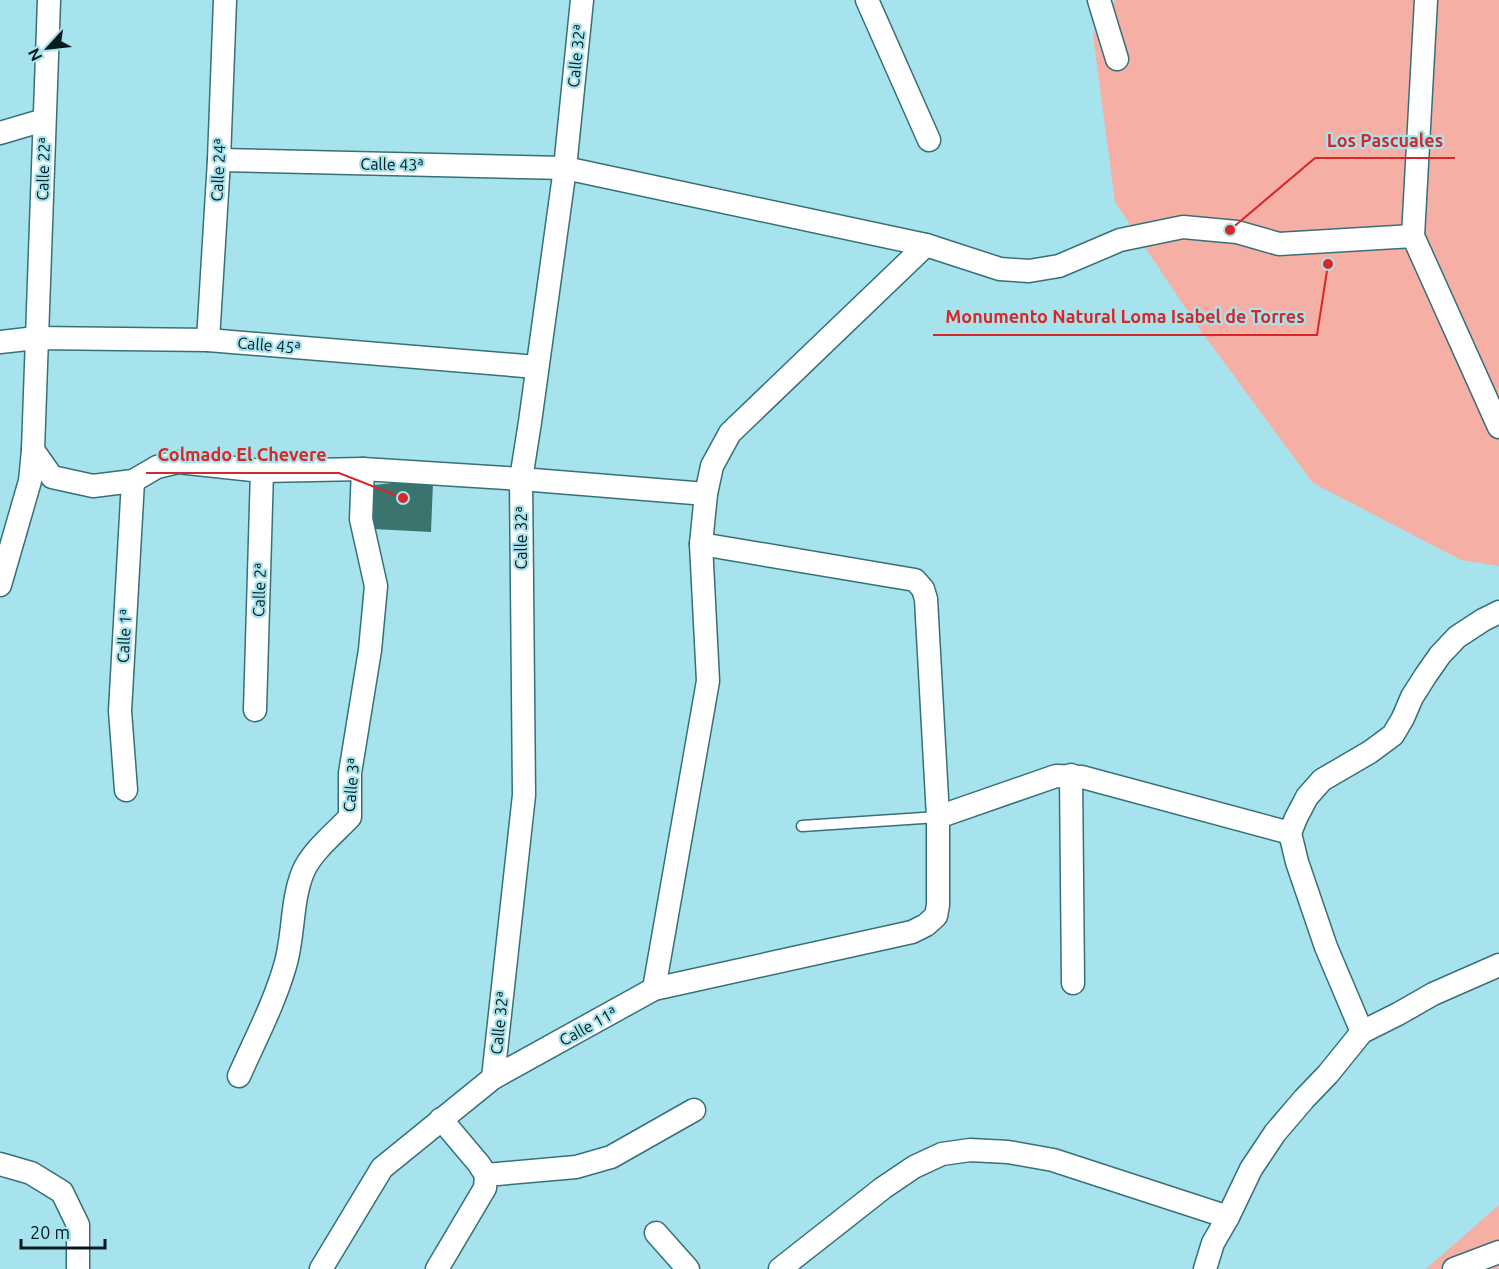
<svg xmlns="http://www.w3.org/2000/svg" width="1499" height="1269" font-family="Ubuntu,sans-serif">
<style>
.green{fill:#f5afa5}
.building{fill:#3b746f}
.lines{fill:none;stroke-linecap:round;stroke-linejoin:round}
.lane-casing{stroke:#377079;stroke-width:13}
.street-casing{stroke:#377079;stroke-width:25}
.lane{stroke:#fff;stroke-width:10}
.street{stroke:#fff;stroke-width:22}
.labels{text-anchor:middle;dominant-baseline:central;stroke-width:4.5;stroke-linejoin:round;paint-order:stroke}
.street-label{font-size:16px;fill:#031b1e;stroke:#a7e3ec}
.leader{fill:none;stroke:#d62828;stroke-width:2}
.callout-dot{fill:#d62828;stroke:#a7e3ec;stroke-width:2}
.callout-label{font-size:18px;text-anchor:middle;font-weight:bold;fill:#d62828;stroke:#a7e3ec;stroke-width:4.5;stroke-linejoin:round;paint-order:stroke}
</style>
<rect width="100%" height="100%" fill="#a7e3ec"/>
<g class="green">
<polygon points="1115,0 1499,0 1499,566 1461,560 1313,483 1198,327 1115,202 1093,35"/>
<polygon points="1499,1205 1499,1269 1426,1269"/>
</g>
<polygon class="building" points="392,483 433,483 431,532 373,529 374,485"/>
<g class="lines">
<g class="lane-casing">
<polyline id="lane" points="802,826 938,817"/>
</g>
<g class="street-casing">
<g id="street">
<polyline points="867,0 929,140"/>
<polyline points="1099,0 1117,59"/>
<polyline points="1426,0 1413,236 1499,427"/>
<polyline points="0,133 44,120"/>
<polyline points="219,160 565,168 926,245 1000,269 1029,271 1059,266 1120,240 1183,227 1237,232 1279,244 1413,236"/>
<polyline points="208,340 219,160 225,0"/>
<polyline points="0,342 36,338 208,340 537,367"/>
<polyline points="33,450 52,477 93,486 133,481 157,467 178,462 262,471 363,469 521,479 706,494"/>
<polyline points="0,585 30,481 33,450 49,0"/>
<polyline points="255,710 262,471"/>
<polyline points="1071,775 1073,983"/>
<polyline points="126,790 120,711 133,481"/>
<polyline points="938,817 1056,776 1082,777 1290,833"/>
<polyline points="654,989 708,681 701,544 706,494 712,466 730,433 926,245"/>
<polyline points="1362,1032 1326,947 1297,862 1290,833 1296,818 1307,797 1322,780 1370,752 1393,735 1403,718 1412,697 1426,675 1440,655 1457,637 1483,620 1499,612"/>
<path d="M 239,1076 C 255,1040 274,1004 285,966 C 294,937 291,901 303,872 C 311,852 336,832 350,817 L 350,773 L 370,650 L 376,586 L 361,519 L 363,469"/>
<polyline points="493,1078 524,795 521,479 530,422 565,168 582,0"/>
<polyline points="0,1164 31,1173 62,1192 78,1225 78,1269"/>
<polyline points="486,1175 576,1167 611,1157 694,1110"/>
<polyline points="656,1233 688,1269"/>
<polyline points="321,1269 382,1168 493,1078 654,989 912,932 926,925 936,916 938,905 938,817 926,599 923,589 915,580 701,544"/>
<polyline points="437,1269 485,1188 486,1175 479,1164 441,1119"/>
<polyline points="780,1269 883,1188 914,1167 942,1154 970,1150 1008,1152 1053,1160 1228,1217"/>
<polyline points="1205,1269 1213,1243 1228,1217 1251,1169 1275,1133 1304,1099 1328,1074 1362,1032 1398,1014 1433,994 1499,965"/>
<polyline points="1454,1269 1499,1252"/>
</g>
</g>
<use href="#lane" class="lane"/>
<use href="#street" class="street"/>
</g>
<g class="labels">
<g class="street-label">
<text transform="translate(576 56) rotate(-84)">Calle 32ª</text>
<text transform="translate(392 164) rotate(1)">Calle 43ª</text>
<text transform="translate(43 169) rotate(-88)">Calle 22ª</text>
<text transform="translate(218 170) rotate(-87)">Calle 24ª</text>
<text transform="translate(269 345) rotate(5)">Calle 45ª</text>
<text transform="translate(521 538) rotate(-90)">Calle 32ª</text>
<text transform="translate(259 590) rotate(-88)">Calle 2ª</text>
<text transform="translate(124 636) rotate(-87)">Calle 1ª</text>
<text transform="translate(351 785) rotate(-85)">Calle 3ª</text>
<text transform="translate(499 1023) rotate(-84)">Calle 32ª</text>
<text transform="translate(588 1026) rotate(-29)">Calle 11ª</text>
</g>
</g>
<path class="leader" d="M1230 230L1315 158H1455M1328 264L1317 335H933M403 498L339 473H146"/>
<g class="callout-dot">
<circle cx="1230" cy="230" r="6"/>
<circle cx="1328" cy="264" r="6"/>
<circle cx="403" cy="498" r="6"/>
</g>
<g class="callout-label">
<text x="1385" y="147">Los Pascuales</text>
<text x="1125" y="323">Monumento Natural Loma Isabel de Torres</text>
<text x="242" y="461">Colmado El Chevere</text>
</g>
<g transform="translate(48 48) rotate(243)" stroke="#a7e3ec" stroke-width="4.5" paint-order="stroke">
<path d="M0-4.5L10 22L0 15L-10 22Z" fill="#031b1e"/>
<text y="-9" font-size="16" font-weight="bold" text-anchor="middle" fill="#031b1e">N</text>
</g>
<path d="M21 1239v9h84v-9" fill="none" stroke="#031b1e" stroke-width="3"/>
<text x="30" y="1239" font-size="18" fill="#031b1e" stroke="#a7e3ec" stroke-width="4.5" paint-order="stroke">20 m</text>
</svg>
